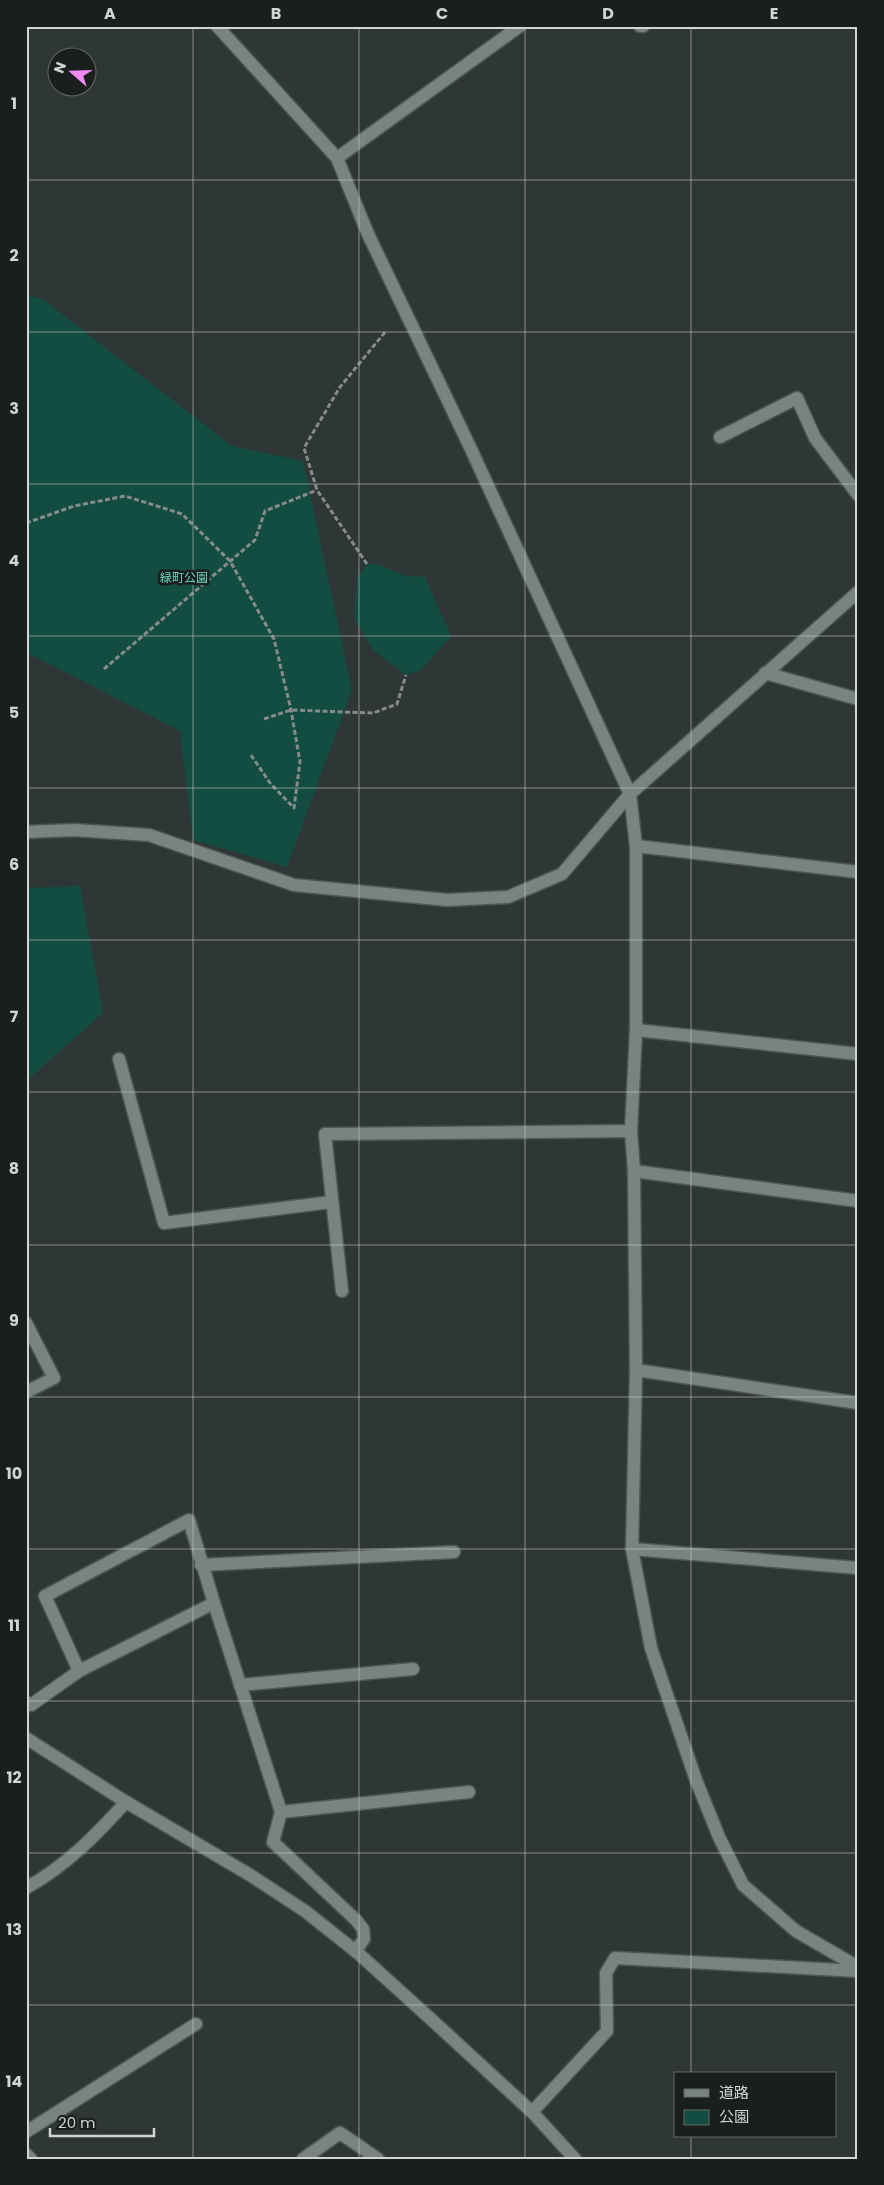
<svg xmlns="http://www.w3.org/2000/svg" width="884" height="2185" font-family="Poppins,'Noto Sans JP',sans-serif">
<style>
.green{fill:#134d42}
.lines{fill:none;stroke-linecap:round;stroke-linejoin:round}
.lane-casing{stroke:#4e5654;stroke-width:15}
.street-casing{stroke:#4e5654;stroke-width:15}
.path{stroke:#858c8b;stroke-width:3;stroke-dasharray:5 2.5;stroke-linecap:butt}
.lane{stroke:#798380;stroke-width:12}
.street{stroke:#798380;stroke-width:12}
.grid{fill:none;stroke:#d1d6d5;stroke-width:1;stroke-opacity:0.55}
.labels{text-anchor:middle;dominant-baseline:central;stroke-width:5;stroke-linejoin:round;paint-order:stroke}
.park-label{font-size:12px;fill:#6ddcc3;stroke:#1a1e1d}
.neatline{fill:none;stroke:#d1d6d5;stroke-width:2}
.grid-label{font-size:16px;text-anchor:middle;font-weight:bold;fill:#d1d6d5}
</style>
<rect width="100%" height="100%" fill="#2e3735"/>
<g class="green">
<polygon points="26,295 44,300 232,446 303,461 352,690 287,867 193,840 180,731 26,652"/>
<polygon points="367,564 378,564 406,576 425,577 451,636 421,670 406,675 373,650 354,618 357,578"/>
<polygon points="80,886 103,1013 26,1081 26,888"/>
</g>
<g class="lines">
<g class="lane-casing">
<g id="lane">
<polyline points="720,437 797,398 815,438 858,495"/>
<polyline points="765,673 858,699"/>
<polyline points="26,1323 54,1378 26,1392"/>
<polyline points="636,1370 858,1403"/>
<polyline points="632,1549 858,1568"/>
<polyline points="201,1565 454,1552"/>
<polyline points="26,1702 31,1705 79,1671 214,1603 189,1520 45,1596 79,1671"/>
<path d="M 26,1888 C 66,1866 96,1835 126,1802"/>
<polyline points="532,2112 607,2031 606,1973 615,1958 858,1971"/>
<polyline points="26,2132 196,2024"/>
<polyline points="303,2159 340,2133 378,2159"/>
</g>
</g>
<g class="street-casing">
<g id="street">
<polyline points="217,26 337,158 368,234 470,447 630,794 636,846 636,1030 631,1131 634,1171 636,1370 632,1549 651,1648 696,1780 719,1837 743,1885 796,1931 858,1967"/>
<polyline points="640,26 643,26"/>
<polyline points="337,158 520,26"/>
<polyline points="26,832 74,830 149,835 294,885 447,900 508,897 562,874 630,794 858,592"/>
<polyline points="636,846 858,872"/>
<polyline points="636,1030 858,1054"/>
<polyline points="119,1059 164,1223 331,1202"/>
<polyline points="634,1171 858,1201"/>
<polyline points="342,1291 325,1134 631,1131"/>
<polyline points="214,1603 281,1812 273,1842 356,1920 363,1929 364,1939 355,1951"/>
<polyline points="240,1685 413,1669"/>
<polyline points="26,1738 126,1802 250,1875 305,1911 359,1954 433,2021 532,2112 575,2159"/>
<polyline points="281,1812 469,1792"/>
<polyline points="26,2154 31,2159"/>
</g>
</g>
<g class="path">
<polyline points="26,523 74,506 125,496 182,514 230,561 274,639 291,710 300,762 294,808 270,783 251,755"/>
<polyline points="367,564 317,490 304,448 340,387 386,331"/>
<polyline points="104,669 255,540 265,511 317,490"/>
<polyline points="264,719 291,710 373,713 397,704 406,675"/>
</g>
<use href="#lane" class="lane"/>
<use href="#street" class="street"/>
</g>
<path class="grid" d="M 193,26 L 193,2159M 359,26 L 359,2159M 525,26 L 525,2159M 691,26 L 691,2074M 26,180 L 858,180M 26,332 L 858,332M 26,484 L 858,484M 26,636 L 858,636M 26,788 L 858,788M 26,940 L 858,940M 26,1092 L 858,1092M 26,1245 L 858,1245M 26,1397 L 858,1397M 26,1549 L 858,1549M 26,1701 L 858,1701M 26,1853 L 858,1853M 26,2005 L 858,2005M 691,2136 L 691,2159"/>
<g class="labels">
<g class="park-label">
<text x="184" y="577">緑町公園</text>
</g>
</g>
<rect width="884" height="2185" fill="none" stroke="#1a1e1d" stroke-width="55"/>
<rect x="674" y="2072" width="162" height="65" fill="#1a1e1d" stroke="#636867"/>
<rect x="684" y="2089" width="25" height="8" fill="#798380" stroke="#636867"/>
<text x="719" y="2098" font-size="15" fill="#d1d6d5">道路</text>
<rect x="684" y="2110" width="25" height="15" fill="#134d42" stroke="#636867"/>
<text x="719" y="2122" font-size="15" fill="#d1d6d5">公園</text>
<g transform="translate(72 72) rotate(290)"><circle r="24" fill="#1a1e1d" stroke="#636867"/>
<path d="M0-4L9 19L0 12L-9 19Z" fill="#f28af3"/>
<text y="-8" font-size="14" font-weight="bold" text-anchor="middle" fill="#d1d6d5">N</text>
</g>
<path d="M50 2128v8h104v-8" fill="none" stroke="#d1d6d5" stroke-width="2.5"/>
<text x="58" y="2128" font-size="15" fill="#d1d6d5" stroke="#1a1e1d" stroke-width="4" paint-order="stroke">20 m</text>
<rect x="28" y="28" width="828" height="2130" class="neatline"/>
<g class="grid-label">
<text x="110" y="19">A</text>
<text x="276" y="19">B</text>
<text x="442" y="19">C</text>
<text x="608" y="19">D</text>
<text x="774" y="19">E</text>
<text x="14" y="109">1</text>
<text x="14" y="261">2</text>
<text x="14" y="414">3</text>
<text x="14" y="566">4</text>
<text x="14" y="718">5</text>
<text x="14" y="870">6</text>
<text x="14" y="1022">7</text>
<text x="14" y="1174">8</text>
<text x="14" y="1326">9</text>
<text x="14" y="1479">10</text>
<text x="14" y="1631">11</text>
<text x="14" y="1783">12</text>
<text x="14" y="1935">13</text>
<text x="14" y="2087">14</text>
</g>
</svg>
